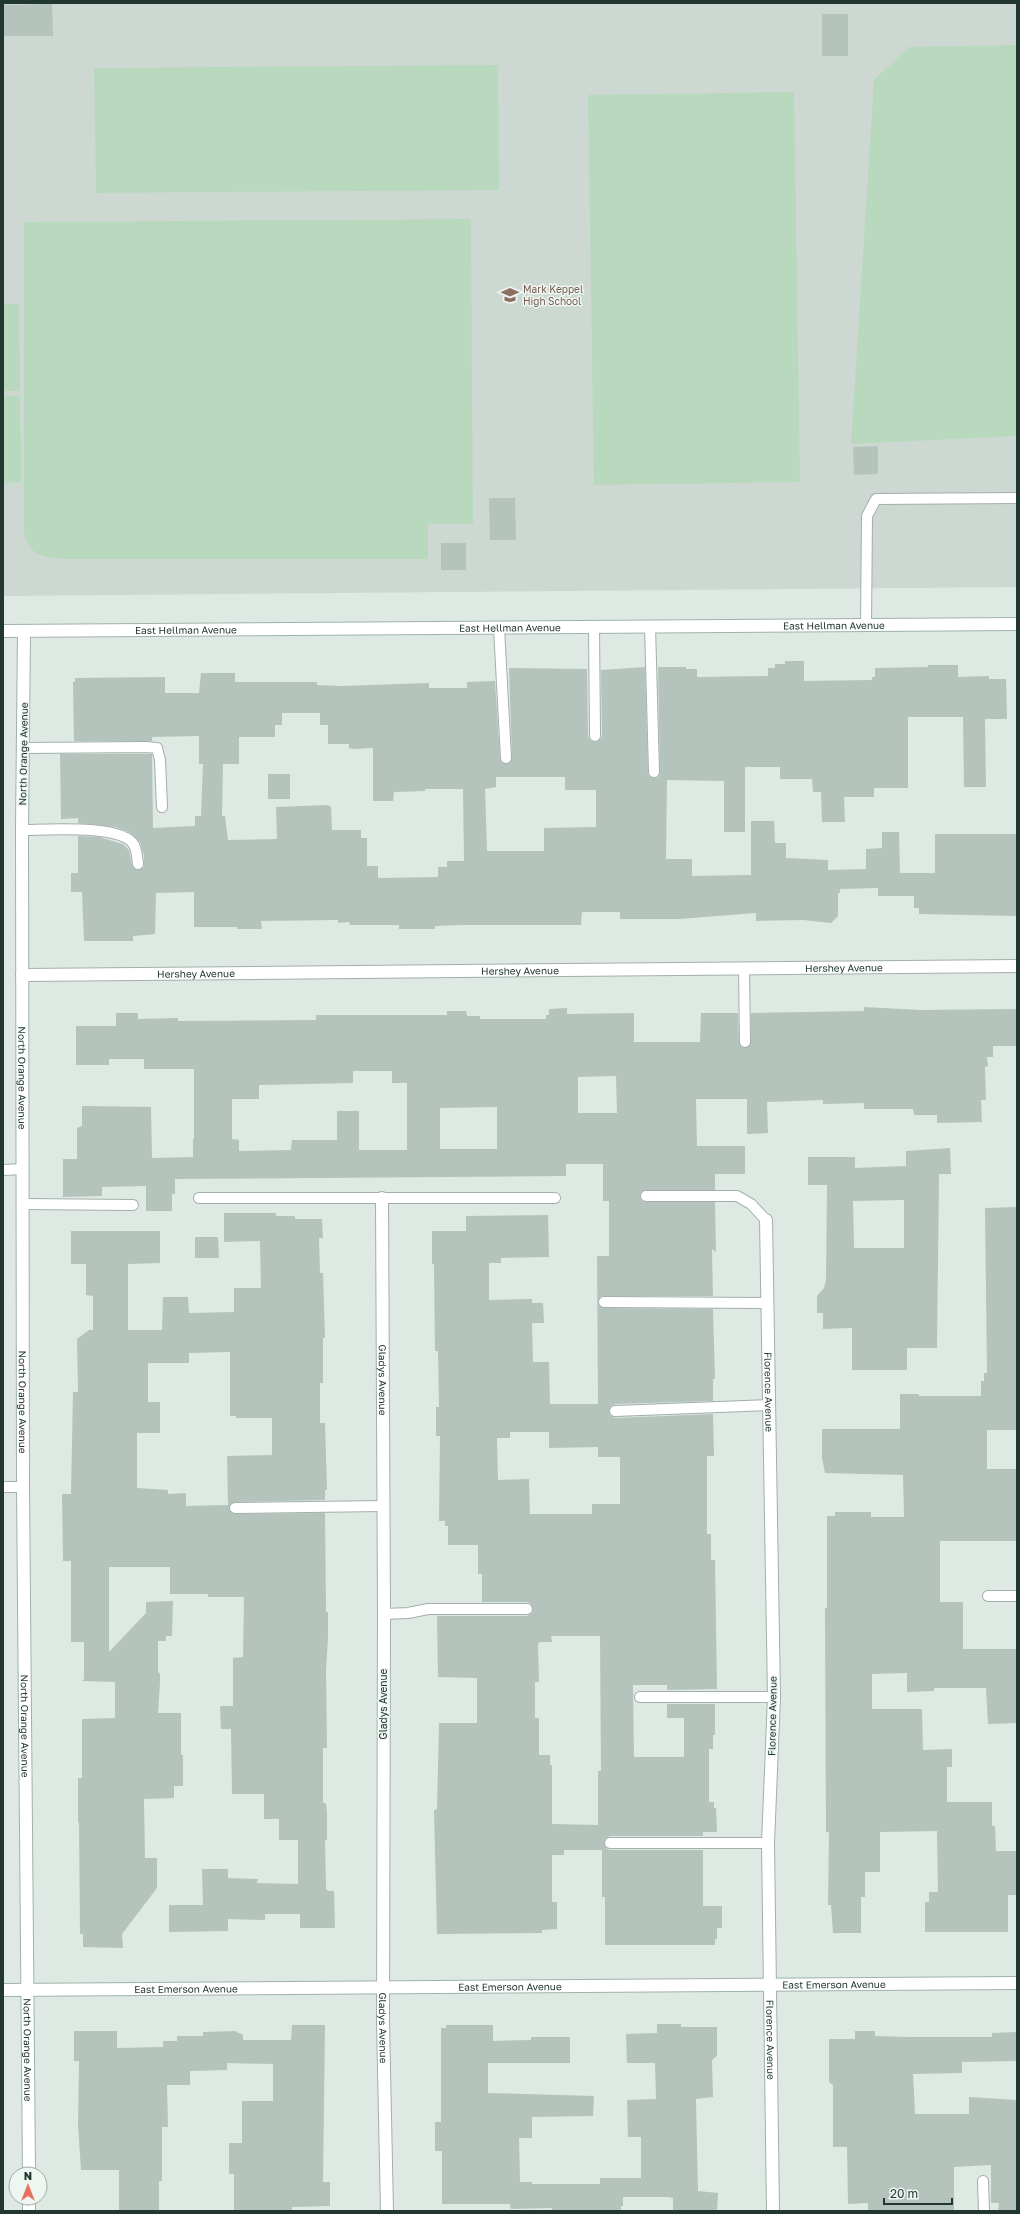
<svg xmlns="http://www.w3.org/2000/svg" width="1020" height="2214" font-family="'Golos Text',sans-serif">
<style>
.built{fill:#cdd8d2}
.green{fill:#b8d9be}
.building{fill:#b4c3bc;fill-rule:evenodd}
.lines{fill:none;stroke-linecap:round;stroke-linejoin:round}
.lane-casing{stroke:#a2b0a9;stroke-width:12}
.street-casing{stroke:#a2b0a9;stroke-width:14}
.secondary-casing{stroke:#9fb3aa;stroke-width:14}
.lane{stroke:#fff;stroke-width:10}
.street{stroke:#fff;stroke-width:12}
.secondary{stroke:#fff;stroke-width:12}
.labels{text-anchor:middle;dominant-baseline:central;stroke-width:3;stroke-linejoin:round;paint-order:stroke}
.education-label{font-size:10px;fill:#785e54;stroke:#eef6f1;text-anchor:start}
.street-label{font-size:10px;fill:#21372f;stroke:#eef6f1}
</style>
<rect width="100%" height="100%" fill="#dee9e3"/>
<polygon class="built" points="3,3 1017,3 1017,587 3,596"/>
<g class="green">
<polygon points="1017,45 1017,436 851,444 874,80 909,47"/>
<polygon points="498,65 499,190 96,193 94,68"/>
<polygon points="794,92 800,482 594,485 588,95"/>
<path d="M 471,219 L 473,524 L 428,524 L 428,559 L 64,559 C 41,556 32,558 24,533 L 24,222 Z"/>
<polygon points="3,304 19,304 20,391 3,391"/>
<polygon points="20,395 21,482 3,483 3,396"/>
</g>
<g class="building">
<polygon points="52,4 53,36 3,36 3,5"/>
<rect x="822" y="14" width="26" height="42"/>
<polygon points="878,446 878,474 854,475 853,447"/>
<polygon points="489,498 515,498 516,540 490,540"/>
<rect x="441" y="543" width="25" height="27"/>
<path d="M 785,661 L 804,661 L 804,681 L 872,680 L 872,677 L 875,677 L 875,668 L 928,667 L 928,665 L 958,665 L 958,677 L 989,676 L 989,679 L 1006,679 L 1007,719 L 985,719 L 986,787 L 964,787 L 963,717 L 908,717 L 908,788 L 874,788 L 874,797 L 844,797 L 845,822 L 822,822 L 821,792 L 813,792 L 812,779 L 780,779 L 780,767 L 745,767 L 745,832 L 724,832 L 724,781 L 667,780 L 666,859 L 692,859 L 692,876 L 751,875 L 751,821 L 774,821 L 775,843 L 786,843 L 786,858 L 828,860 L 828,870 L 866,869 L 866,849 L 882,848 L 882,832 L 899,832 L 900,873 L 935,873 L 935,834 L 1017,834 L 1017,916 L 919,914 L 919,908 L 914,908 L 914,896 L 878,896 L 878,888 L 840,889 L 840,893 L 838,893 L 838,916 L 831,923 L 803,920 L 756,921 L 756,913 L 679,919 L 620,919 L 620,912 L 582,912 L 581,925 L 461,925 L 435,926 L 435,929 L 399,929 L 399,925 L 350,925 L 349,922 L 338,923 L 338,920 L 261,921 L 262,929 L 237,929 L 237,927 L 194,927 L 194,892 L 156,893 L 155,934 L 133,936 L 133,941 L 84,941 L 82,892 L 71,892 L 71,873 L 78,873 L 78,836 L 99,837 L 123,844 L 129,850 L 132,865 L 136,870 L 144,867 L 144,856 L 140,842 L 129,832 L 116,827 L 78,823 L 78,818 L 61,819 L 60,754 L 152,754 L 153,828 L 195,826 L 195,816 L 201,816 L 203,764 L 199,764 L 199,736 L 152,737 L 152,741 L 74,741 L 73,682 L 75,682 L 75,678 L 165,677 L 165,693 L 199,693 L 201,673 L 235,673 L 235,682 L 317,682 L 317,685 L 341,686 L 429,683 L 429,688 L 467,688 L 467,682 L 495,681 L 500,758 L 501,762 L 506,764 L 510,763 L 512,758 L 509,668 L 587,669 L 588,736 L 591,741 L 595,742 L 600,740 L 602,736 L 601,670 L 645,667 L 648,772 L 649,776 L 654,778 L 658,777 L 660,772 L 658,667 L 686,667 L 686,669 L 697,669 L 697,677 L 768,676 L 768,668 L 775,668 L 775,664 L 785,664 ZM 282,713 L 320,713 L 320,725 L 328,725 L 328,744 L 349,744 L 349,748 L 353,749 L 373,748 L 373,801 L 393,801 L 394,792 L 425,791 L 425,789 L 463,789 L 464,861 L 447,861 L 447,867 L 438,867 L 438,877 L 378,878 L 378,866 L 367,866 L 367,838 L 361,838 L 361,830 L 332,830 L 331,807 L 328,805 L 276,807 L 277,839 L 228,840 L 225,816 L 222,816 L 223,764 L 239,764 L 239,737 L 275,737 L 275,725 L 282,725 ZM 496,777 L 565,777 L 565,790 L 596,790 L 596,827 L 544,828 L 544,851 L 487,851 L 485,789 L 496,787 Z"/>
<rect x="268" y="774" width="22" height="25"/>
<path d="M 864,1007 L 920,1010 L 1017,1009 L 1017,1046 L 993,1046 L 993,1057 L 987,1057 L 988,1066 L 985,1067 L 986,1100 L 981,1100 L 982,1122 L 937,1123 L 937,1115 L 914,1115 L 913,1109 L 864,1109 L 864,1103 L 823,1104 L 823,1100 L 767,1102 L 768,1133 L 747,1134 L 747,1099 L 696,1099 L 697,1146 L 745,1146 L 745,1174 L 715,1174 L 715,1190 L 646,1190 L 641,1192 L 640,1196 L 642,1201 L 646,1202 L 715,1202 L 716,1252 L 712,1249 L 713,1296 L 604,1296 L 600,1297 L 598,1302 L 599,1306 L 604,1308 L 713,1309 L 715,1379 L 713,1379 L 713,1401 L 615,1404 L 611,1406 L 609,1411 L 610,1415 L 615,1418 L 713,1414 L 714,1456 L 707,1456 L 707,1534 L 711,1534 L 711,1560 L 715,1560 L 717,1689 L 667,1690 L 667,1685 L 633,1685 L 634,1757 L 684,1757 L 684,1718 L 667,1718 L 667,1704 L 715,1704 L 715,1735 L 713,1735 L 713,1749 L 709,1749 L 709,1802 L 714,1802 L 714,1808 L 716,1808 L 717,1832 L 703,1832 L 703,1836 L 610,1836 L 605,1839 L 604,1843 L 606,1848 L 610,1850 L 703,1850 L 703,1906 L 722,1906 L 722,1928 L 717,1928 L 717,1939 L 715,1939 L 715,1945 L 605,1945 L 605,1897 L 602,1897 L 602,1850 L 564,1850 L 564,1855 L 552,1855 L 552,1902 L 557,1902 L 557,1929 L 542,1930 L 542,1933 L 437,1934 L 434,1810 L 437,1809 L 439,1723 L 477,1723 L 477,1678 L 438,1677 L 437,1616 L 527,1616 L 532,1613 L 533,1609 L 531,1604 L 527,1602 L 482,1602 L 482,1574 L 478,1574 L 478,1545 L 448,1545 L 448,1526 L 445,1526 L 445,1521 L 439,1521 L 440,1436 L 436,1436 L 436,1407 L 439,1407 L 438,1351 L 435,1351 L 434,1264 L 432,1264 L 432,1231 L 466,1231 L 466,1216 L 548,1215 L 549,1257 L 501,1258 L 501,1263 L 489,1263 L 489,1300 L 532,1299 L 532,1303 L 543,1303 L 544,1323 L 532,1323 L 533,1362 L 549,1362 L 550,1404 L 598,1404 L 597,1256 L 609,1256 L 609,1201 L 603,1201 L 603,1164 L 566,1164 L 566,1176 L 175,1179 L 175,1194 L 172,1194 L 172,1211 L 146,1211 L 146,1186 L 102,1187 L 102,1196 L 63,1197 L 63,1159 L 77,1159 L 77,1128 L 82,1126 L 82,1106 L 151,1107 L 152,1158 L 193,1157 L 193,1139 L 194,1139 L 194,1069 L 144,1069 L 144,1059 L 109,1059 L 109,1065 L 76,1065 L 76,1026 L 116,1026 L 116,1013 L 138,1013 L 138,1019 L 178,1018 L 178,1021 L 316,1020 L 316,1015 L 447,1015 L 447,1011 L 466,1011 L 467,1016 L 480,1016 L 480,1019 L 546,1019 L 546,1015 L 549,1015 L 549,1009 L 567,1008 L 567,1014 L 634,1013 L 634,1042 L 700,1042 L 701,1013 L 738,1013 L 739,1042 L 742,1047 L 745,1048 L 751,1042 L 751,1013 L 864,1011 ZM 353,1071 L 392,1071 L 392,1083 L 407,1083 L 407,1150 L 359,1150 L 359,1111 L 337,1111 L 337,1140 L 292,1140 L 291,1150 L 239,1151 L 239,1140 L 232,1139 L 232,1099 L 259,1099 L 259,1085 L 353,1083 ZM 616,1076 L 617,1113 L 578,1113 L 578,1077 ZM 497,1107 L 497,1149 L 440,1149 L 440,1108 ZM 510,1432 L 549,1432 L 549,1448 L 598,1447 L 598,1457 L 620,1457 L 620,1504 L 592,1504 L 592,1514 L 530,1514 L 529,1479 L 498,1480 L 497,1438 L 510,1438 ZM 551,1636 L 600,1636 L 601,1771 L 598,1771 L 598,1825 L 552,1824 L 552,1765 L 550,1765 L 550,1755 L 539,1755 L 539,1718 L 535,1718 L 535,1682 L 539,1682 L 538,1644 L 540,1642 L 552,1642 Z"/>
<path d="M 950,1148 L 951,1174 L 939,1174 L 939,1180 L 937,1348 L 907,1348 L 907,1370 L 852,1370 L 852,1328 L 823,1329 L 823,1313 L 817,1313 L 817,1296 L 824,1288 L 826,1280 L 827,1185 L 808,1185 L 808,1157 L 855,1157 L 855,1168 L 906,1166 L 906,1151 ZM 904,1200 L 904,1248 L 854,1248 L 853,1201 Z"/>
<polygon points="1017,1207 1017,1430 987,1430 987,1469 1017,1469 1017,1541 940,1541 940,1602 963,1602 963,1649 1017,1649 1017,1723 988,1724 986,1688 934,1688 934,1691 907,1692 907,1673 872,1674 872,1709 922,1709 923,1750 952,1749 952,1767 947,1767 947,1802 992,1802 992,1826 995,1826 996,1851 1017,1851 1017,1895 1008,1895 1008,1932 925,1932 925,1902 929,1902 929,1892 938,1892 937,1831 880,1832 880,1872 865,1872 865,1897 861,1897 861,1933 833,1933 831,1905 828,1905 829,1832 826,1832 825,1608 827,1608 827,1516 835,1516 835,1512 871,1512 871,1517 904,1517 903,1475 825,1473 822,1458 822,1429 900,1429 900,1394 919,1394 919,1396 981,1396 981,1381 984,1381 984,1373 987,1373 985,1208"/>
<path d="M 224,1213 L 276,1213 L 276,1216 L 295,1216 L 295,1219 L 322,1219 L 323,1238 L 319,1238 L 320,1273 L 323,1273 L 325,1338 L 323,1338 L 323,1383 L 320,1383 L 320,1423 L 325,1423 L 327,1490 L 325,1490 L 325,1500 L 235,1502 L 230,1505 L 229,1508 L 232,1513 L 235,1514 L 325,1513 L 326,1612 L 328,1612 L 328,1637 L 326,1670 L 327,1748 L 323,1748 L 323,1803 L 326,1803 L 327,1813 L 327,1840 L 325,1840 L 326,1889 L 328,1891 L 334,1891 L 335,1928 L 300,1928 L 300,1914 L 265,1914 L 265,1920 L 228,1919 L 228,1931 L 169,1932 L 169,1905 L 203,1905 L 202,1869 L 228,1869 L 228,1878 L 258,1879 L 257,1883 L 298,1884 L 298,1840 L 279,1840 L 279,1819 L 264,1819 L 264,1794 L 232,1794 L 231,1729 L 221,1729 L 220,1706 L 233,1706 L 233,1658 L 243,1657 L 244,1597 L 208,1597 L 208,1594 L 170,1594 L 170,1567 L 109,1567 L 109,1652 L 146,1613 L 146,1602 L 173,1601 L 172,1636 L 166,1636 L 166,1641 L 158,1641 L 158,1672 L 160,1674 L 160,1683 L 158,1713 L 181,1713 L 181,1755 L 183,1755 L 183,1786 L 174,1786 L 174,1798 L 144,1799 L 145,1858 L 157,1858 L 157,1888 L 122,1934 L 123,1948 L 83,1947 L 83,1934 L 80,1934 L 79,1823 L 78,1823 L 78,1778 L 82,1778 L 82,1719 L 115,1718 L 115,1682 L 82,1681 L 84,1679 L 84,1642 L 71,1642 L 71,1561 L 63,1561 L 62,1494 L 71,1494 L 73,1392 L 78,1392 L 77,1339 L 89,1330 L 93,1330 L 93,1296 L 86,1295 L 86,1264 L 71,1264 L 71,1231 L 160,1231 L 160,1263 L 128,1264 L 128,1330 L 162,1330 L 163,1297 L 188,1297 L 189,1313 L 234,1312 L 234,1288 L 261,1288 L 260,1241 L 224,1242 ZM 230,1352 L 230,1416 L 236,1416 L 236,1418 L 272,1418 L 272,1455 L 227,1456 L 228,1505 L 186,1506 L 186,1493 L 168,1494 L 168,1490 L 137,1488 L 137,1433 L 160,1433 L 160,1402 L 148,1402 L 148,1363 L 189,1363 L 189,1353 Z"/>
<polygon points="195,1237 218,1237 219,1258 195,1258"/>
<polygon points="657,2024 681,2024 681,2027 717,2027 717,2056 712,2060 713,2097 696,2099 698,2191 718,2193 717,2211 673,2211 673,2198 668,2197 623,2197 623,2206 621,2206 621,2211 552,2211 552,2208 511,2209 510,2204 442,2204 442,2151 435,2151 435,2122 441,2122 441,2028 446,2028 446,2025 493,2025 493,2041 531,2040 531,2037 570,2037 570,2063 488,2063 488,2093 594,2096 593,2116 532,2117 532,2138 519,2138 520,2182 532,2182 532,2184 600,2184 600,2178 641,2178 641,2137 628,2137 627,2100 656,2099 655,2063 627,2063 626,2034 657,2033"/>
<polygon points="292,2025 325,2025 323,2182 330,2182 330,2206 292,2207 292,2211 234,2211 234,2174 229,2174 229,2143 242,2143 242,2101 273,2101 273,2064 227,2063 227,2070 190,2071 190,2085 167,2085 168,2127 162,2127 162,2181 159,2181 159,2211 119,2211 119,2170 81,2170 78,2125 79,2061 74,2061 74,2031 117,2031 117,2048 163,2047 163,2041 177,2041 177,2036 203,2036 203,2032 235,2031 243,2035 243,2040 291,2040"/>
<polygon points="855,2031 875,2031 875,2036 907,2037 992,2037 992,2033 1017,2032 1017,2061 962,2062 962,2073 913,2074 915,2114 969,2114 969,2097 1017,2100 1017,2211 998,2211 999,2203 991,2203 991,2165 954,2167 954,2211 868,2211 868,2203 848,2204 847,2147 833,2147 833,2085 829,2082 829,2039 855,2039"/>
</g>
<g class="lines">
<g class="lane-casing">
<g id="lane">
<polyline points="866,625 867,516 876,499 1017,498"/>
<polyline points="650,626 654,772"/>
<polyline points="594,627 595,736"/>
<polyline points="499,628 506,758"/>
<polyline points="24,748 146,747 157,748 160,760 162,807"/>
<path d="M 22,830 C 45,830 123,824 134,845 C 137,850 137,858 138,864"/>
<polyline points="744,968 745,1042"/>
<polyline points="3,1170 23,1169"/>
<polyline points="646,1196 737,1196 751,1204 766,1220"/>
<polyline points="199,1198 555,1198"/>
<polyline points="23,1204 133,1205"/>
<polyline points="604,1302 767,1303"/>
<polyline points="615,1411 769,1405"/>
<polyline points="3,1487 23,1487"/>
<polyline points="235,1508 383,1506"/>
<polyline points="988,1596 1017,1596"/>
<polyline points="384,1614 408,1613 428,1609 527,1609"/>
<polyline points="640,1697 774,1697"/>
<polyline points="610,1843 768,1843"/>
<polyline points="983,2181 984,2211"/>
</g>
</g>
<g class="street-casing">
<g id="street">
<path id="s1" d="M 22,975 L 1017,966"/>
<path id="s2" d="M 382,1198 L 384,1614 L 383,2022 L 387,2211"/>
<path id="s3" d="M 766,1220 L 774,1697 L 768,1843 L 773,2211"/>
</g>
</g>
<g class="secondary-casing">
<g id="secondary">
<path id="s4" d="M 3,631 L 1017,624"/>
<path id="s5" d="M 24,631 L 22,830 L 23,1487 L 29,2174"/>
<path id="s6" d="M 3,1990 L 1017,1983"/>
<polyline points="29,2198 29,2211"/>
</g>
</g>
<use href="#lane" class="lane"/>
<use href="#street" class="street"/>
<use href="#secondary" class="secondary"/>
</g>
<defs>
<g id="school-bare" transform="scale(1.38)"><path d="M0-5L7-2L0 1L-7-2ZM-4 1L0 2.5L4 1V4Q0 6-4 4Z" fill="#8d6e63" stroke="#eef6f1" stroke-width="2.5" paint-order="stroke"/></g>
</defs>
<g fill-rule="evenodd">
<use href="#school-bare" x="510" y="295"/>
</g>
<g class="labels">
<g class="education-label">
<text x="523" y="289">Mark Keppel<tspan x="523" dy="12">High School</tspan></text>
</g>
<g class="street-label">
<text stroke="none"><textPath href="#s4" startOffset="831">East Hellman Avenue</textPath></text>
<text stroke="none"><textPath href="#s4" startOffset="507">East Hellman Avenue</textPath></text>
<text stroke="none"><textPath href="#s4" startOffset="183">East Hellman Avenue</textPath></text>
<text transform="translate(23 754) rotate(-89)">North Orange Avenue</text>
<text stroke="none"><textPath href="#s1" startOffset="822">Hershey Avenue</textPath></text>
<text stroke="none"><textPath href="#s1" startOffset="498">Hershey Avenue</textPath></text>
<text stroke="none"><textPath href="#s1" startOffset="174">Hershey Avenue</textPath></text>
<text stroke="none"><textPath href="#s5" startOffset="447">North Orange Avenue</textPath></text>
<text stroke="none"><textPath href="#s2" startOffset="182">Gladys Avenue</textPath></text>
<text stroke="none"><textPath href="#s3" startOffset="172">Florence Avenue</textPath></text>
<text stroke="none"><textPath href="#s5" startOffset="771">North Orange Avenue</textPath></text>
<text transform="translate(383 1704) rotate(-90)">Gladys Avenue</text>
<text transform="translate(772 1716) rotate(-89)">Florence Avenue</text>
<text stroke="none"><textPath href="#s5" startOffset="1095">North Orange Avenue</textPath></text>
<text stroke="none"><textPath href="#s6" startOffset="831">East Emerson Avenue</textPath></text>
<text stroke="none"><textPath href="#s6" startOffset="507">East Emerson Avenue</textPath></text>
<text stroke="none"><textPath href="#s6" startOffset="183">East Emerson Avenue</textPath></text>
<text stroke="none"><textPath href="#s2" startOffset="830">Gladys Avenue</textPath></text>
<text stroke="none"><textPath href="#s3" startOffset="820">Florence Avenue</textPath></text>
<text stroke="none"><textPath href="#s5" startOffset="1419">North Orange Avenue</textPath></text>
</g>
</g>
<rect width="1020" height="2214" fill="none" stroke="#21372f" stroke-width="8"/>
<g transform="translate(28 2186)"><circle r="19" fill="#eef6f1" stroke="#9caaa3"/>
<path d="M0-3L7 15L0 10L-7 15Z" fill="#e7725e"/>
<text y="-6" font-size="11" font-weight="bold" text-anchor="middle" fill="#21372f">N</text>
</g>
<path d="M884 2198v6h68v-6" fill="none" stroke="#21372f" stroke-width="2"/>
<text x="890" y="2198" font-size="12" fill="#21372f" stroke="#eef6f1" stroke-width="3" paint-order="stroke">20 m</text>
</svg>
